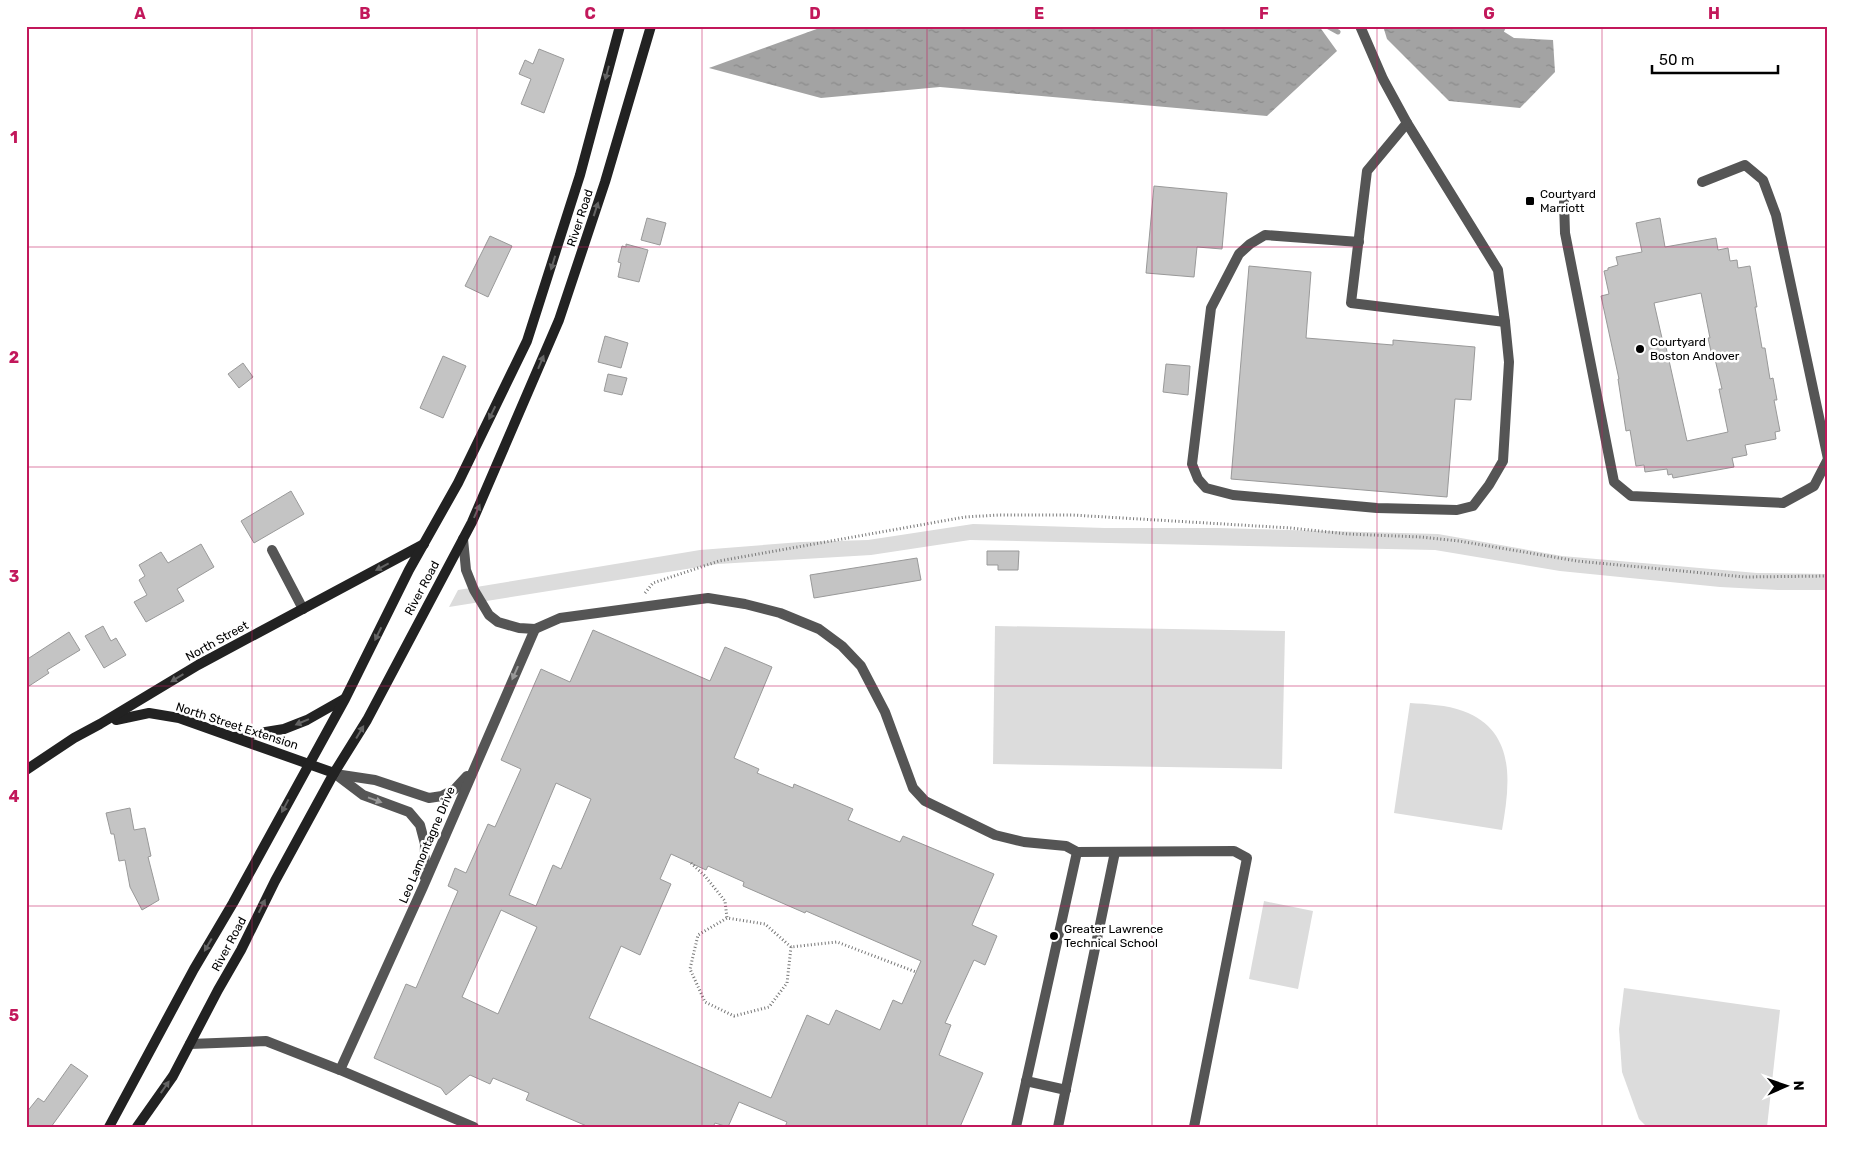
<svg xmlns="http://www.w3.org/2000/svg" width="1854" height="1153" font-family="Rubik,sans-serif">
<style>
.park{fill:#dcdcdc}
.water{fill:url(#water-ripples)}
.lines{fill:none;stroke-linecap:round;stroke-linejoin:round}
.stream{stroke:#a3a3a3;stroke-width:5}
.building{fill:#c4c4c4;stroke:#999;fill-rule:evenodd}
.path{stroke:#777;stroke-width:3;stroke-dasharray:1 2.5;stroke-linecap:butt}
.service{stroke:#555;stroke-width:10}
.minor{stroke:#555;stroke-width:10}
.secondary{stroke:#222;stroke-width:10}
.oneway{fill:#646464}
.oneway2{fill:#999}
.grid{fill:none;stroke:#c2185b;stroke-width:1;stroke-opacity:0.55}
.poi-dot{fill:#000;stroke:#fff;stroke-width:2}
.labels{text-anchor:middle;dominant-baseline:central;stroke-width:5;stroke-linejoin:round;paint-order:stroke}
.poi-label{font-size:12px;fill:#000;stroke:#fff;text-anchor:start}
.street-label{font-size:12px;fill:#000;stroke:#fff}
.neatline{fill:none;stroke:#c2185b;stroke-width:2}
.grid-label{font-size:16px;text-anchor:middle;font-weight:bold;fill:#c2185b}
</style>
<defs>
<pattern id="water-ripples" width="26" height="14" patternUnits="userSpaceOnUse" patternTransform="scale(1.25)"><rect width="26" height="14" fill="#a3a3a3"/><path d="M2 4q2-2 4 0t4 0M15 11q2-2 4 0t4 0" fill="none" stroke="#8b8b8b"/></pattern>
</defs>
<rect width="100%" height="100%" fill="#fff"/>
<g class="park">
<polygon points="973,524 1105,528 1218,528 1438,534 1562,556 1757,573 1828,574 1828,590 1778,590 1720,587 1560,571 1435,550 970,540 871,555 718,564 449,607 458,590 700,550 801,542 868,540"/>
<polygon points="995,626 1285,631 1282,769 993,764"/>
<path d="M 1410,703 C 1427,704 1447,705 1463,711 C 1517,731 1510,784 1502,830 L 1394,813 Z"/>
<polygon points="1264,901 1313,911 1298,989 1249,979"/>
<polygon points="1624,988 1780,1010 1767,1127 1647,1127 1639,1119 1622,1072 1619,1029"/>
</g>
<g class="water">
<polygon points="825,26 1319,26 1337,51 1267,116 940,87 821,98 709,68"/>
<polygon points="1383,26 1495,26 1514,38 1553,40 1555,72 1520,108 1449,101 1387,39"/>
</g>
<g class="lines">
<g class="stream">
<polyline points="1327,26 1338,32"/>
<polyline points="1499,36 1504,26"/>
</g>
</g>
<g class="building">
<polygon points="539,49 564,59 544,113 521,104 531,79 519,74 525,60 533,64"/>
<polygon points="1154,186 1227,193 1222,249 1197,247 1194,277 1146,273"/>
<polygon points="647,218 666,223 660,245 641,240"/>
<path d="M 1660,218 L 1665,247 L 1716,238 L 1718,250 L 1728,248 L 1730,261 L 1737,260 L 1738,268 L 1750,266 L 1757,307 L 1755,307 L 1762,348 L 1765,348 L 1770,379 L 1773,378 L 1777,400 L 1774,400 L 1780,431 L 1775,432 L 1776,439 L 1745,445 L 1747,455 L 1732,458 L 1734,467 L 1673,478 L 1672,474 L 1668,475 L 1667,469 L 1645,472 L 1644,465 L 1636,466 L 1630,430 L 1626,431 L 1618,379 L 1619,379 L 1601,296 L 1609,294 L 1604,271 L 1608,270 L 1608,268 L 1618,265 L 1616,257 L 1642,252 L 1636,223 ZM 1701,293 L 1710,338 L 1708,338 L 1713,360 L 1715,359 L 1722,389 L 1719,389 L 1728,432 L 1687,441 L 1666,347 L 1664,347 L 1654,303 Z"/>
<polygon points="490,236 512,246 488,297 465,286"/>
<polygon points="626,244 648,250 639,282 618,277 621,263 618,262 622,246 626,247"/>
<polygon points="1249,266 1311,272 1306,338 1393,345 1393,340 1475,347 1471,400 1455,399 1447,497 1231,479"/>
<polygon points="605,336 628,343 621,368 598,362"/>
<polygon points="443,356 466,366 443,418 420,408"/>
<polygon points="243,363 253,377 239,388 228,374"/>
<polygon points="1166,364 1190,366 1188,395 1163,392"/>
<polygon points="608,374 627,378 622,395 604,391"/>
<polygon points="291,491 304,514 254,543 241,521"/>
<polygon points="201,544 214,567 177,589 184,601 146,622 134,602 147,595 139,580 145,576 139,565 161,552 168,563"/>
<polygon points="987,551 1019,551 1018,570 998,570 998,565 987,565"/>
<polygon points="917,558 921,580 814,598 810,575"/>
<polygon points="103,626 111,641 116,638 126,655 104,668 85,636"/>
<path d="M 593,630 L 710,681 L 725,647 L 772,667 L 734,758 L 759,769 L 757,773 L 793,788 L 794,784 L 853,809 L 848,820 L 900,842 L 903,836 L 994,874 L 972,925 L 997,936 L 985,965 L 974,960 L 945,1023 L 951,1025 L 939,1055 L 983,1073 L 960,1127 L 785,1127 L 787,1122 L 739,1102 L 728,1127 L 715,1123 L 713,1127 L 589,1127 L 526,1100 L 529,1093 L 493,1078 L 490,1084 L 470,1075 L 446,1095 L 441,1088 L 374,1058 L 406,984 L 416,988 L 458,891 L 448,886 L 455,868 L 466,873 L 488,824 L 495,827 L 521,769 L 501,760 L 541,669 L 570,682 ZM 556,783 L 591,799 L 561,869 L 553,865 L 536,906 L 509,895 ZM 671,854 L 706,870 L 708,866 L 744,882 L 743,886 L 805,913 L 806,911 L 921,961 L 902,1004 L 893,1000 L 880,1030 L 836,1010 L 829,1025 L 807,1015 L 771,1098 L 589,1018 L 621,946 L 640,955 L 671,884 L 660,879 ZM 501,910 L 537,927 L 498,1014 L 462,997 Z"/>
<polygon points="69,632 80,650 47,670 49,673 26,688 26,660"/>
<polygon points="130,808 134,830 145,828 151,856 148,857 159,900 142,910 130,887 125,860 119,861 114,834 111,834 106,813"/>
<polygon points="71,1064 88,1076 51,1127 26,1127 26,1113 38,1098 44,1102"/>
</g>
<g class="lines">
<g class="path">
<polyline points="645,593 653,583 719,561 965,517 999,515 1072,515 1291,528 1348,534 1421,537 1459,541 1577,561 1745,577 1828,576"/>
<polyline points="691,863 705,876 725,901 727,918"/>
<polyline points="791,947 765,924 727,918 698,935 690,969 705,1002 734,1016 769,1007 787,983 791,947 837,942 916,972"/>
</g>
<g class="service">
<polygon points="1407,123 1498,270 1505,322 1351,303 1367,171"/>
<polyline points="1564,202 1565,233 1614,482 1631,496 1783,503 1814,486 1828,459 1776,215 1763,180 1745,165 1702,182"/>
<polyline points="1359,242 1265,235 1250,244 1239,254 1211,308 1192,464 1198,479 1206,488 1233,495 1377,508 1457,510 1473,506 1489,485 1503,461 1509,362 1505,322"/>
<polyline points="463,539 466,570 474,590 489,615 498,622 519,628 535,629 560,618 708,598 745,604 780,613 819,629 842,646 861,666 885,712 913,788 925,801 995,835 1024,842 1066,846 1077,852 1016,1127"/>
<polyline points="272,550 303,609"/>
<polyline points="334,773 363,795 409,812 420,825 425,844 424,876"/>
<polyline points="335,774 375,780 429,798 442,796 455,789 467,776"/>
<polyline points="1077,852 1234,851 1247,858 1194,1127"/>
<polyline points="190,1044 266,1041 340,1070 474,1127"/>
<polyline points="340,1070 423,887 535,629"/>
<polyline points="1026,1081 1066,1090"/>
<polyline points="1058,1127 1115,852"/>
</g>
<polyline class="minor" points="1360,26 1383,79 1407,123"/>
<g class="secondary">
<polyline points="116,720 149,713 179,718 334,773"/>
<polyline points="234,737 284,729 307,720 344,699"/>
<polyline points="26,770 74,738 100,724 198,665 424,544"/>
<polyline points="109,1127 194,969 233,903 345,699 409,570 458,483 527,341 580,175 620,26"/>
<polyline points="137,1127 173,1076 218,990 241,950 275,881 334,773 367,720 472,522 559,320 605,182 651,26"/>
</g>
</g>
<defs><path id="oneway-solid" d="M-6-.8H1V-3.2L6.5 0L1 3.2V.8H-6Z" transform="scale(1.25)"/></defs>
<g class="oneway">
<use href="#oneway-solid" transform="translate(607 73) rotate(105)"/>
<use href="#oneway-solid" transform="translate(596 209) rotate(-72)"/>
<use href="#oneway-solid" transform="translate(553 263) rotate(107)"/>
<use href="#oneway-solid" transform="translate(541 362) rotate(-67)"/>
<use href="#oneway-solid" transform="translate(492 413) rotate(116)"/>
<use href="#oneway-solid" transform="translate(477 511) rotate(-66)"/>
<use href="#oneway-solid" transform="translate(382 567) rotate(152)"/>
<use href="#oneway-solid" transform="translate(378 634) rotate(116)"/>
<use href="#oneway-solid" transform="translate(177 678) rotate(149)"/>
<use href="#oneway-solid" transform="translate(302 722) rotate(157)"/>
<use href="#oneway-solid" transform="translate(360 732) rotate(-59)"/>
<use href="#oneway-solid" transform="translate(285 806) rotate(118)"/>
<use href="#oneway-solid" transform="translate(262 906) rotate(-64)"/>
<use href="#oneway-solid" transform="translate(208 945) rotate(120)"/>
<use href="#oneway-solid" transform="translate(165 1087) rotate(-55)"/>
</g>
<g class="oneway2">
<use href="#oneway-solid" transform="translate(515 673) rotate(114)"/>
<use href="#oneway-solid" transform="translate(375 800) rotate(20)"/>
</g>
<path class="grid" d="M 252,26 L 252,1127M 477,26 L 477,1127M 702,26 L 702,1127M 927,26 L 927,1127M 1152,26 L 1152,1127M 1377,26 L 1377,1127M 1602,26 L 1602,1127M 26,247 L 1828,247M 26,467 L 1828,467M 26,686 L 1828,686M 26,906 L 1828,906"/>
<g class="poi-dot">
<rect x="1525" y="196" width="10" height="10" rx="2.5"/>
<circle cx="1640" cy="349" r="5"/>
<circle cx="1054" cy="936" r="5"/>
</g>
<g class="labels">
<g class="poi-label">
<text x="1540" y="194">Courtyard<tspan x="1540" dy="14">Marriott</tspan></text>
<text x="1650" y="342">Courtyard<tspan x="1650" dy="14">Boston Andover</tspan></text>
<text x="1064" y="929">Greater Lawrence<tspan x="1064" dy="14">Technical School</tspan></text>
</g>
<g class="street-label">
<text transform="translate(580 218) rotate(-72)">River Road</text>
<text transform="translate(422 588) rotate(-62)">River Road</text>
<text transform="translate(217 641) rotate(-29)">North Street</text>
<text transform="translate(237 726) rotate(18)">North Street Extension</text>
<text transform="translate(427 845) rotate(-67)">Leo Lamontagne Drive</text>
<text transform="translate(229 944) rotate(-62)">River Road</text>
</g>
</g>
<rect width="1854" height="1153" fill="none" stroke="#ffffff" stroke-width="55"/>
<g transform="translate(1786 1086) rotate(88)" stroke="#ffffff" stroke-width="4" paint-order="stroke">
<path d="M0-4L9 19L0 12L-9 19Z" fill="#000000"/>
<text y="-8" font-size="14" font-weight="bold" text-anchor="middle" fill="#000000">N</text>
</g>
<path d="M1652 65v8h126v-8" fill="none" stroke="#000000" stroke-width="2.5"/>
<text x="1659" y="65" font-size="15" fill="#000000" stroke="#ffffff" stroke-width="4" paint-order="stroke">50 m</text>
<rect x="28" y="28" width="1798" height="1098" class="neatline"/>
<g class="grid-label">
<text x="140" y="19">A</text>
<text x="365" y="19">B</text>
<text x="590" y="19">C</text>
<text x="815" y="19">D</text>
<text x="1039" y="19">E</text>
<text x="1264" y="19">F</text>
<text x="1489" y="19">G</text>
<text x="1714" y="19">H</text>
<text x="14" y="143">1</text>
<text x="14" y="363">2</text>
<text x="14" y="582">3</text>
<text x="14" y="802">4</text>
<text x="14" y="1021">5</text>
</g>
</svg>
